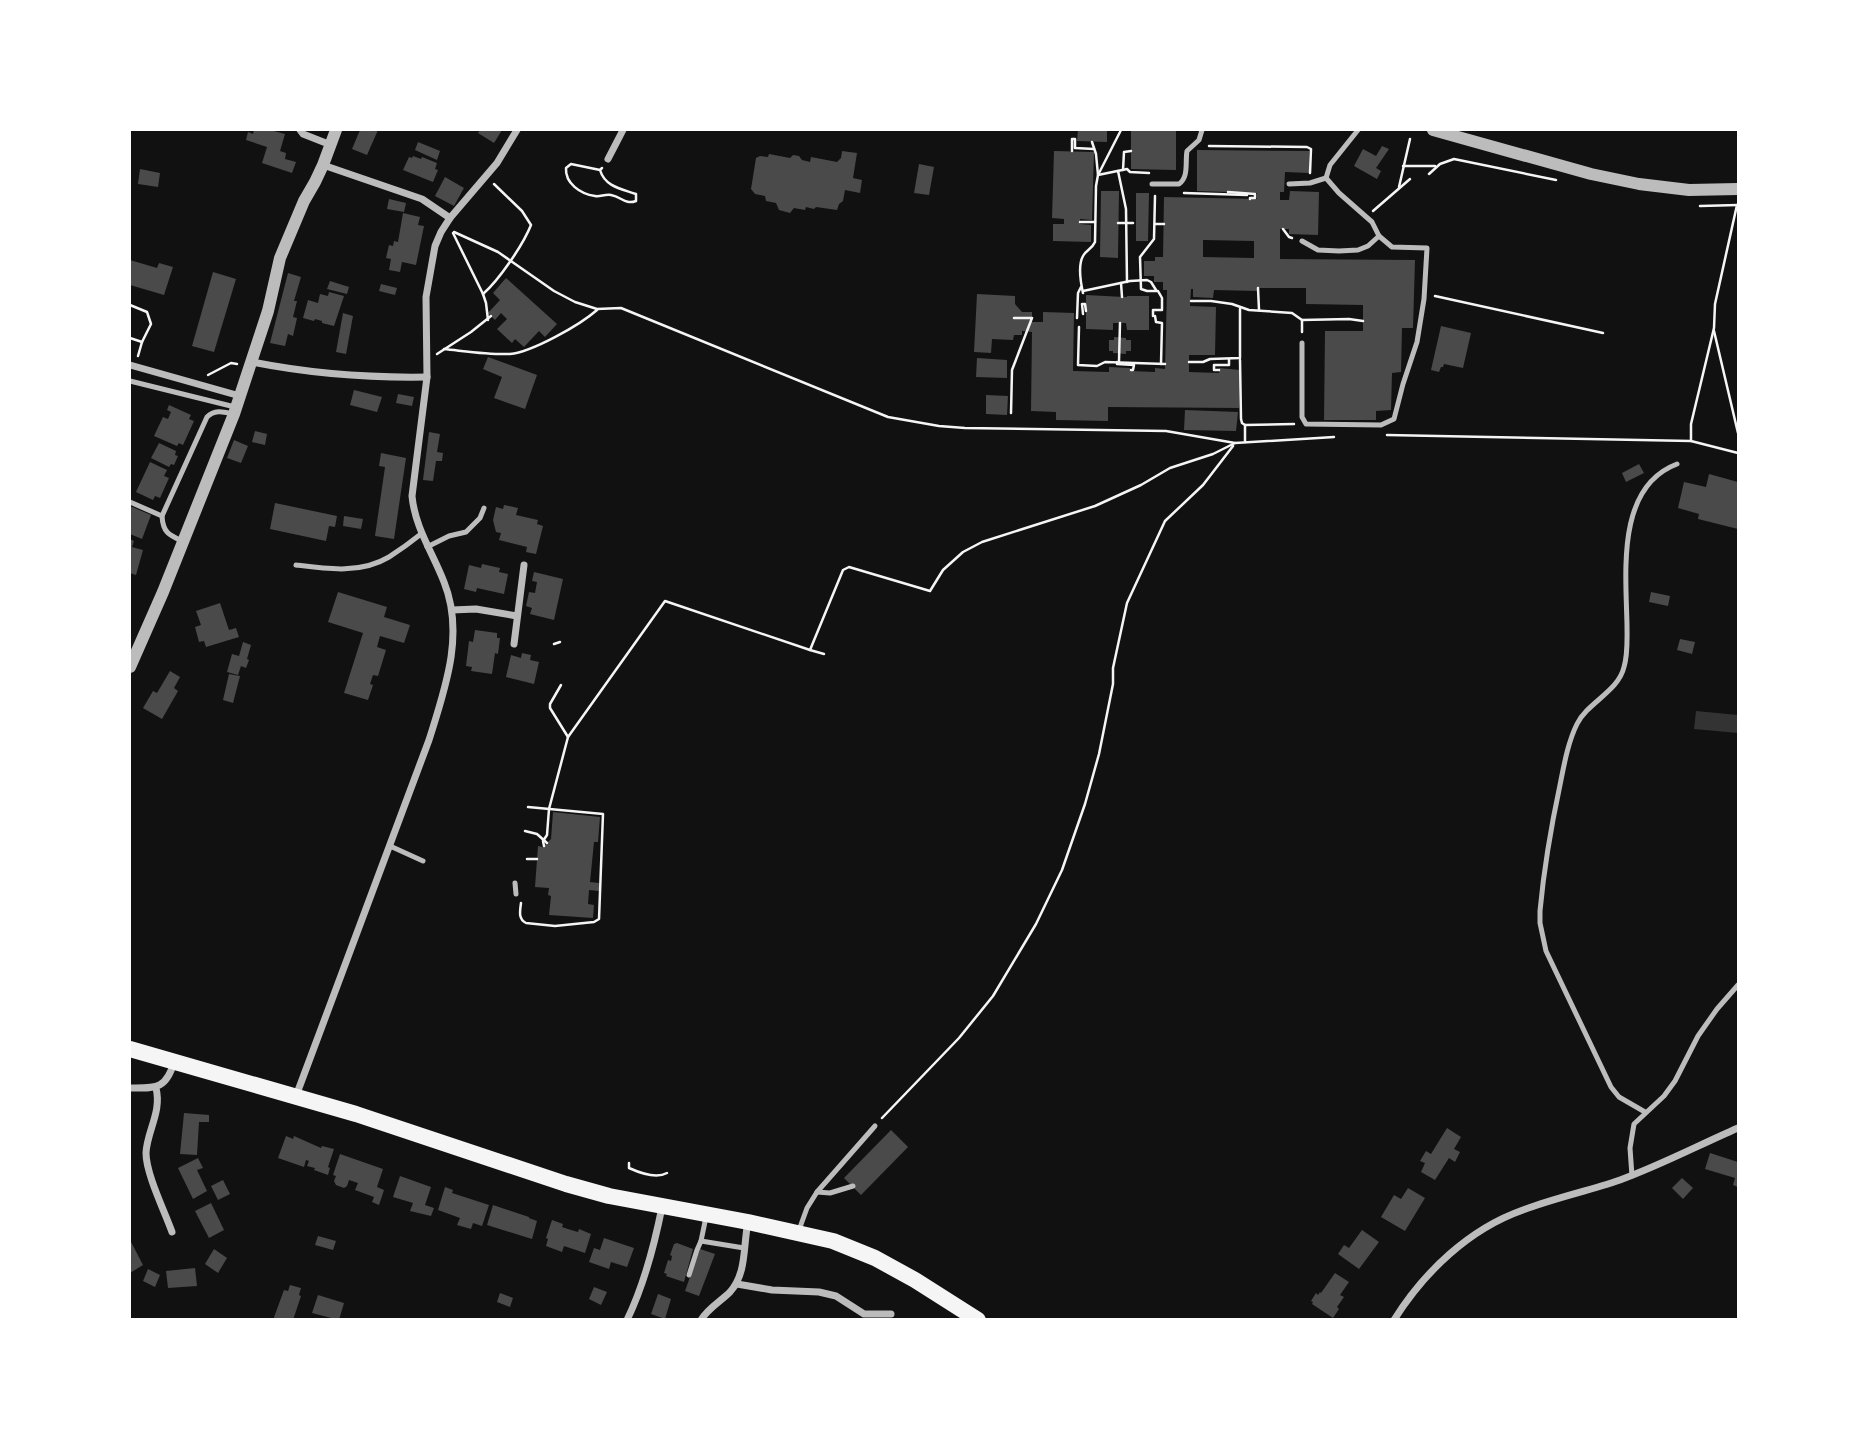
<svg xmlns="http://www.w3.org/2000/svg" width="1868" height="1449" font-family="Barlow,sans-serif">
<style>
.water{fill:#333}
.building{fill:#4a4a4a;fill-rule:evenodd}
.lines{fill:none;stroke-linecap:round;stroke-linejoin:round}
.path{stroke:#f5f5f5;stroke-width:2.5}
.service{stroke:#bcbcbc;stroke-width:5}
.minor{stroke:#bcbcbc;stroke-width:7}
.tertiary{stroke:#bcbcbc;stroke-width:12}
.primary{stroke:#f5f5f5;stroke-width:16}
</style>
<rect width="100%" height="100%" fill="#111"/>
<polygon class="water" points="1696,711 1738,715 1738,733 1694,729"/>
<g class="building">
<polygon points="254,130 270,130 285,134 280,151 286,153 285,159 296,162 292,173 262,163 267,147 246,140 248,132 253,134"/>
<polygon points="360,130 378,130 367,155 352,149"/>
<polygon points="480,130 502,130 494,143 478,133"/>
<polygon points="1078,130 1107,130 1107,142 1077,141"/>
<polygon points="1131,130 1176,130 1176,170 1131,169"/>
<polygon points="418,142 440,151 437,160 415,150"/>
<polygon points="1382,146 1389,149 1376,168 1381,171 1377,179 1354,166 1363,149 1376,156"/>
<path d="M 1197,150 L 1309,151 L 1309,173 L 1285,172 L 1284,192 L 1280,192 L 1280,200 L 1289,200 L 1290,191 L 1319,192 L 1318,235 L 1289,234 L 1289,229 L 1280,229 L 1280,259 L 1415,260 L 1413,328 L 1402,328 L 1401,372 L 1392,373 L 1391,410 L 1376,411 L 1376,420 L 1324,420 L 1325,331 L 1363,331 L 1363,305 L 1306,304 L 1306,288 L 1258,288 L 1258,291 L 1214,290 L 1213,298 L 1193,297 L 1193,289 L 1191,289 L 1190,306 L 1216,307 L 1215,355 L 1189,355 L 1189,372 L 1219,373 L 1219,368 L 1240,370 L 1239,408 L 1108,407 L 1108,421 L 1056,420 L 1056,412 L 1031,411 L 1032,332 L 1022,331 L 1022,335 L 1014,335 L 1013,340 L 992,339 L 991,353 L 974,352 L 977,294 L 1015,296 L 1015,304 L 1022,312 L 1032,312 L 1032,322 L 1043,322 L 1043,312 L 1074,313 L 1073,371 L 1109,372 L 1109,367 L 1130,368 L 1131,371 L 1155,372 L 1155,368 L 1165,369 L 1167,290 L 1163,290 L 1163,282 L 1154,282 L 1154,276 L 1144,276 L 1144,261 L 1155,261 L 1155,257 L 1163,257 L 1164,197 L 1257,199 L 1257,193 L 1197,191 ZM 1203,240 L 1254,241 L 1254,258 L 1203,257 Z"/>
<polygon points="842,151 857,153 853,178 862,180 860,193 845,190 843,201 839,204 837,210 816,207 814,209 806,207 805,210 794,208 790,213 779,210 776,203 766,201 765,196 755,194 751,189 756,158 760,156 768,157 769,154 790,158 793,155 799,156 802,160 810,162 811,157 837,162 841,158"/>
<polygon points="1054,151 1094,152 1092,220 1080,219 1080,224 1091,225 1091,242 1053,241 1053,224 1064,224 1064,219 1052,218"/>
<polygon points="413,156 421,159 422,157 437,163 435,169 438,170 433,182 403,170 409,157 412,158"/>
<polygon points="919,164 934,167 929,195 914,193"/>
<polygon points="140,169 160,173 158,187 138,184"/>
<polygon points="445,177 464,188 454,206 435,196"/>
<polygon points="1101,191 1119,191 1118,258 1100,257"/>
<polygon points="1136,193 1149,193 1148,241 1136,241"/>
<polygon points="389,199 406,203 404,212 387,209"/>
<polygon points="403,213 420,217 418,225 424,226 416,265 402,262 400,272 389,270 391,259 386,258 389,245 393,246 394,241 398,242"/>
<polygon points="130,260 157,268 159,263 173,267 164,295 130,285"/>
<polygon points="213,272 236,279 214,352 192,346"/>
<polygon points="288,273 301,277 294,301 297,301 293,317 297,318 293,336 288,334 285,346 270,343"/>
<polygon points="506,278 557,324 545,337 539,331 524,347 515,339 512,343 497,329 507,319 501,313 495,320 488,313 500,300 493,293"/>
<polygon points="330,281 349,287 347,294 327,289"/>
<polygon points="381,284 397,288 395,295 379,291"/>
<polygon points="329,292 344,296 334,326 322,323 322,321 315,319 314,321 303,318 308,300 318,303 320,294 328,296"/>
<polygon points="1086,295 1124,297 1127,297 1127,296 1149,296 1149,330 1127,330 1126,323 1113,323 1113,330 1086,329"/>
<polygon points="343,313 353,316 346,354 336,352"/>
<polygon points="1441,326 1471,333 1463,368 1444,364 1443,367 1441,367 1439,372 1431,370"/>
<polygon points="1114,337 1126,338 1126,340 1131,340 1131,351 1126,351 1126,354 1113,353 1113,351 1109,351 1109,340 1114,340"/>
<polygon points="488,357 537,375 525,409 494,398 502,377 483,369"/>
<polygon points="977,358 1007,360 1007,378 976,377"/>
<polygon points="354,390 382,397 377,412 350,405"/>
<polygon points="398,394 414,397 412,406 396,403"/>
<polygon points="986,395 1008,396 1007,415 986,414"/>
<polygon points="169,405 191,415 189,419 194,421 183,445 179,443 177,446 154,436 163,417 168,419 171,412 167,410"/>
<polygon points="1185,410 1238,412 1236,431 1184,430"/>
<polygon points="255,431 267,434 265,445 252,442"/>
<polygon points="429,432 440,434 437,452 443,453 442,461 436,461 433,481 423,480"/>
<polygon points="234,440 248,446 241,463 227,458"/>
<polygon points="159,443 176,451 175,455 178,456 174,465 171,464 169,467 151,458"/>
<polygon points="381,453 406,458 394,539 375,536 385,467 379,466"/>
<polygon points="150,462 167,470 164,476 169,478 160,498 155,496 153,500 136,492"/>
<polygon points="1639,464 1644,473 1626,482 1622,473"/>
<polygon points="1709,474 1738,482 1738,529 1698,519 1699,514 1678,508 1684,482 1706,487"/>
<polygon points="275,503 337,516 335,527 329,526 326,541 270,529"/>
<polygon points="504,505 518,508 516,515 538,520 537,524 543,526 536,554 526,552 527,547 499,540 501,533 496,532 493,520 496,507 503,509"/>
<polygon points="130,506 151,515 142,539 130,534"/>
<polygon points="344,516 363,519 361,529 343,526"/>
<polygon points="130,539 134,541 132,547 143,550 136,575 130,573"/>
<polygon points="482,564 500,568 499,572 508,574 504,594 477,588 476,592 464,589 469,565 481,568"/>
<polygon points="534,572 563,579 554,620 530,614 532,608 526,606 529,592 535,593 537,582 532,581"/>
<polygon points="338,592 387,607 384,617 410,625 404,643 380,636 377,647 386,650 378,676 373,675 370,684 373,685 368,700 344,693 363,633 328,622"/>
<polygon points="1651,592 1670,596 1668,606 1649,602"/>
<polygon points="220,603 229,630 236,628 239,637 206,647 204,641 199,642 195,627 201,625 196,611"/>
<polygon points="475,630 497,633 497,638 500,638 498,654 495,653 492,674 471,671 472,667 466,666 469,641 473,642"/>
<polygon points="1680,639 1695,642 1692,654 1677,650"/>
<polygon points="243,642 251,645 247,659 249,660 246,668 241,666 238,675 227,672 232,654 239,656"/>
<polygon points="522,653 531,655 530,660 539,662 534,684 506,677 511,655 521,658"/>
<polygon points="170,671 180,677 174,688 178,691 162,719 143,708 153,691 157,693"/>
<polygon points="229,674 240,676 233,703 223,700"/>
<polygon points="553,812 600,817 598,842 594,842 590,882 599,883 599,891 589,890 588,904 594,905 593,918 549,915 551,896 548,895 549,888 535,887 538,846 543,847 551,839"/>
<polygon points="184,1113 209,1115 209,1122 199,1122 197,1155 180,1154"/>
<polygon points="1447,1128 1461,1137 1454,1149 1460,1152 1455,1162 1449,1158 1435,1180 1421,1172 1425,1163 1420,1161 1426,1151 1431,1154"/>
<polygon points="891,1130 908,1147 861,1195 844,1178"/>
<polygon points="286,1136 293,1139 294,1136 321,1148 322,1146 334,1149 328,1167 330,1168 328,1175 314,1170 315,1168 307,1166 309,1161 306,1160 304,1167 278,1158"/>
<polygon points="1710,1153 1738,1162 1738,1187 1733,1185 1735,1178 1705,1169"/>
<polygon points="340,1154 383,1169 377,1187 384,1190 379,1205 372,1202 374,1197 355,1190 358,1183 349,1180 347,1186 344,1188 336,1185 334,1181 336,1176 333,1175"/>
<polygon points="198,1158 203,1168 197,1170 207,1191 193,1199 178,1168"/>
<polygon points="400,1176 431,1187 425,1205 434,1208 431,1216 410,1211 413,1203 393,1197"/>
<polygon points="1682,1178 1693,1188 1683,1199 1672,1188"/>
<polygon points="223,1180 230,1194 218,1200 211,1186"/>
<polygon points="445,1187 453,1190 452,1193 489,1205 482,1226 473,1223 471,1229 457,1225 460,1218 438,1210"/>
<polygon points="1408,1188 1425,1198 1405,1231 1381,1217 1394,1195 1401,1199"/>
<polygon points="211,1203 224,1230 209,1238 195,1211"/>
<polygon points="493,1205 529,1217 529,1218 537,1221 532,1239 487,1225"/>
<polygon points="552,1220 563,1224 562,1227 571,1230 578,1232 579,1229 591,1234 585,1253 564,1246 562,1252 546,1246 548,1239 546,1238"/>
<polygon points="1362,1230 1379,1242 1359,1269 1338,1254 1344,1245 1349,1248"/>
<polygon points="318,1236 336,1241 333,1250 315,1245"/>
<polygon points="604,1238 634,1248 627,1267 611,1262 609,1269 589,1262 594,1248 600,1250"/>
<polygon points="130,1240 143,1265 130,1273"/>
<polygon points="677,1243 693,1249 684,1282 666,1276 667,1274 664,1273 668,1260 671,1261 672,1256 670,1255 674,1244"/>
<polygon points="214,1249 227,1258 218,1273 205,1264"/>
<polygon points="700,1249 715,1254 699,1296 685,1291"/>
<polygon points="195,1268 197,1286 168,1288 166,1271"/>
<polygon points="148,1269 160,1275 155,1287 143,1281"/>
<polygon points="1335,1273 1349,1282 1340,1295 1344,1297 1337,1307 1339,1309 1333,1318 1312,1304 1313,1302 1311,1301 1316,1293 1318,1295 1320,1292 1321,1293"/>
<polygon points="290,1285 301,1288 299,1295 301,1296 293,1320 273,1320 284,1290 288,1291"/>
<polygon points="594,1287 607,1292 601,1305 589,1299"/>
<polygon points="500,1293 513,1298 510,1307 497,1302"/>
<polygon points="658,1294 671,1299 665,1319 651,1314"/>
<polygon points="318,1295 344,1303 339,1320 312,1313"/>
</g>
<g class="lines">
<g class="path">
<polyline points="1092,142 1096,154 1098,175 1127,169 1130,172 1149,173"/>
<polyline points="1209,146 1307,147 1311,149 1310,173"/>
<polyline points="1072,151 1072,139 1075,139 1075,148 1094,149"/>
<polyline points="1403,166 1435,166"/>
<path d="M 600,170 C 605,187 622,189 636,194 L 636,201 C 625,205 622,197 611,195 C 605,194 600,197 595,196 C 580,194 565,183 566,168 L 571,164 L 600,170 L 602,168"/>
<polyline points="1123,170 1124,152 1131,151"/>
<polyline points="1118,171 1126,209 1127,282"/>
<polyline points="1429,174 1440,164 1454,159 1556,180"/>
<polyline points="1399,187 1410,139"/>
<polyline points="1228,192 1255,194 1255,198 1250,198 1250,199"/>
<polyline points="1184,193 1247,195"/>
<polyline points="1700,206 1738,205"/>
<polyline points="1373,211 1410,179"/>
<polyline points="1080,222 1095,222"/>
<polyline points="1118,223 1133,223"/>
<polyline points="1155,224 1164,224"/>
<polyline points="1283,229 1289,237 1292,238"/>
<polyline points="454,232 498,252 554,291 575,302 597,309 621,308 888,417 939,426 965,428 1166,431 1235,443 1334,437"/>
<polyline points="453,233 483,294 486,303 488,320"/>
<polyline points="1121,283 1122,297"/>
<polyline points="1258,288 1259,310"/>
<polyline points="1083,291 1130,281 1147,280 1151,282 1156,290"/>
<path d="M 1083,293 C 1081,284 1078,265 1083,256 C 1086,250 1092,249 1095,242 L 1096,186 L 1098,175 L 1121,130"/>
<path d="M 483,294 C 499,280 523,245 531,225 L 522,211 L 494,184"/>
<polyline points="1435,296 1603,333"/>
<polyline points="1191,301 1211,301 1232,304 1249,310 1292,313 1302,320 1349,319 1363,321"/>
<polyline points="130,305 147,312 151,324 142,342 130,338"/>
<polyline points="1083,314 1082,304 1085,304 1086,311"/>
<polyline points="1153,316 1153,310 1162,310 1162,298 1158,291 1147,291 1141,289 1140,257 1154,239 1155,196"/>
<polyline points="1155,316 1156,322 1162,323 1161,364"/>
<polyline points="1077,318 1078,293 1081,287"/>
<polyline points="1079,327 1078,365 1097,366 1105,362 1165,364"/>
<polyline points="1714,331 1738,433"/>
<polyline points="1302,332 1302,320"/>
<path d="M 444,349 C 464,351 490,355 510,354 C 532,352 580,325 597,310"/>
<polyline points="437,354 471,332 491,316"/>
<polyline points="138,356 142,342"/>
<polyline points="1240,360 1241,419 1242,423 1245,425 1245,442"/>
<polyline points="1119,361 1120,323"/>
<polyline points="1117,362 1117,364 1134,365 1133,370 1131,370"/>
<polyline points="1189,362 1203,362 1210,359 1240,358 1240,309"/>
<polyline points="1219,370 1214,370 1214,365 1229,365 1229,359"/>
<polyline points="208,375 231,363 237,364"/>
<polyline points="1011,413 1012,370 1032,318 1014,318"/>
<polyline points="1245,425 1294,424"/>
<polyline points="1387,435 1691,441 1738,453"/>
<polyline points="1691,441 1691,424 1714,328 1715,304 1737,205"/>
<polyline points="554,644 560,642"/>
<polyline points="810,650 824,654"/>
<polyline points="561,685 550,704 550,708 568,737"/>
<polyline points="525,831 537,834 547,843"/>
<polyline points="544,846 543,841 547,835 549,809 568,737 665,601 810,650 843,570 849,567 930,591 943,570 963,552 982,542 1095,506 1141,485 1170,468 1213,454 1235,443"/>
<polyline points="527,859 537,859"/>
<path d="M 521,903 C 520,911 518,919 526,923 L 555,926 L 594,922 L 599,919 L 603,814 L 528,807"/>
<polyline points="882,1118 959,1038 993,996 1036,924 1062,870 1085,804 1099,754 1113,684 1113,668 1127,603 1165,521 1203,485 1233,446"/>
<path d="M 629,1163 L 629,1168 C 640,1173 656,1179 667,1173"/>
</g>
<g class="service">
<path d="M 1152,184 L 1179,184 C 1189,177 1185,162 1187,151 L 1199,140 L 1202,130"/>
<polyline points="1289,184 1310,183 1326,178"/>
<polyline points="1302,241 1318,250 1339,251 1358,250 1368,246 1379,236"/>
<polyline points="1302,343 1302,417 1306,424 1381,425 1394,419 1403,384 1417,342 1424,299 1427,248 1392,247 1379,236 1372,222 1339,193 1326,178 1330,165 1358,130"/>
<polyline points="130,381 235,407"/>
<polyline points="130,502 162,516"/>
<path d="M 184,542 C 169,535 163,533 162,516 L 207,417 C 215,409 224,412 234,414"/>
<polyline points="427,547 449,536 466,532 480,518 484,508"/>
<path d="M 296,565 C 327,569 361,574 389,557 C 400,550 411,542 421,534"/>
<polyline points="390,846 423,861"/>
<polyline points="515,883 516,894"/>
<path d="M 1645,1112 L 1619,1097 L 1611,1087 L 1546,951 L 1540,923 L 1540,911 C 1544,868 1551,827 1560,785 C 1564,765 1568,742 1577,724 C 1588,702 1618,692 1624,667 C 1628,654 1627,638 1627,625 C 1626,572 1616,487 1677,464"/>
<polyline points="1632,1176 1630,1148 1634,1124 1664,1096 1675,1081 1698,1036 1717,1009 1738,985"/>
<polyline points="817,1192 830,1193 853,1186"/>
<polyline points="706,1217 701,1241 744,1248"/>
<polyline points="799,1230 807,1208 817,1192 875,1126"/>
<polyline points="689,1275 697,1250 701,1241"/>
</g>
<g class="minor">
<polyline points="300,130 303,134 331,145"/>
<polyline points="608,159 623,130"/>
<polyline points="323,165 422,199 450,218"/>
<path d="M 252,362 C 312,374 366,378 427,377"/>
<polyline points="130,365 240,396"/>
<polyline points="452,610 476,609 517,616"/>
<polyline points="514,644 524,565"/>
<path d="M 130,1088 C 155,1088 166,1090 174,1062"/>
<path d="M 156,1088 C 162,1112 147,1131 146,1153 C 146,1174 165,1212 172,1232"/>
<path d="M 296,1096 L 429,740 C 445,689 465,634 444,582 C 433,553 415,528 412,496 L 427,377 L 426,297 L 435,246 L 441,232 L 450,218 L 497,163 L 517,130"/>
<polyline points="737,1284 772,1290 819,1292 836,1296 864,1314 891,1314"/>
<path d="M 627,1320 C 643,1287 655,1242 662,1207"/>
<path d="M 701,1320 C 708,1308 720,1302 730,1292 C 747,1273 743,1246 748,1222"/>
<path d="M 1394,1320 C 1424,1272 1469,1229 1523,1210 C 1555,1198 1588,1191 1620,1180 C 1661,1165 1699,1145 1738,1128"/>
</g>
<g class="tertiary">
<polyline points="1433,130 1591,174 1639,184 1689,190 1738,189"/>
<polyline points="130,667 163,592 234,414 268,311 280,258 304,201 315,182 323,165 336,130"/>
</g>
<polyline class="primary" points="130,1049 356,1114 566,1184 609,1196 748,1222 833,1241 875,1258 915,1280 978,1320"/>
</g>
<rect width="1868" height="1449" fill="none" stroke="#ffffff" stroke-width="262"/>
</svg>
